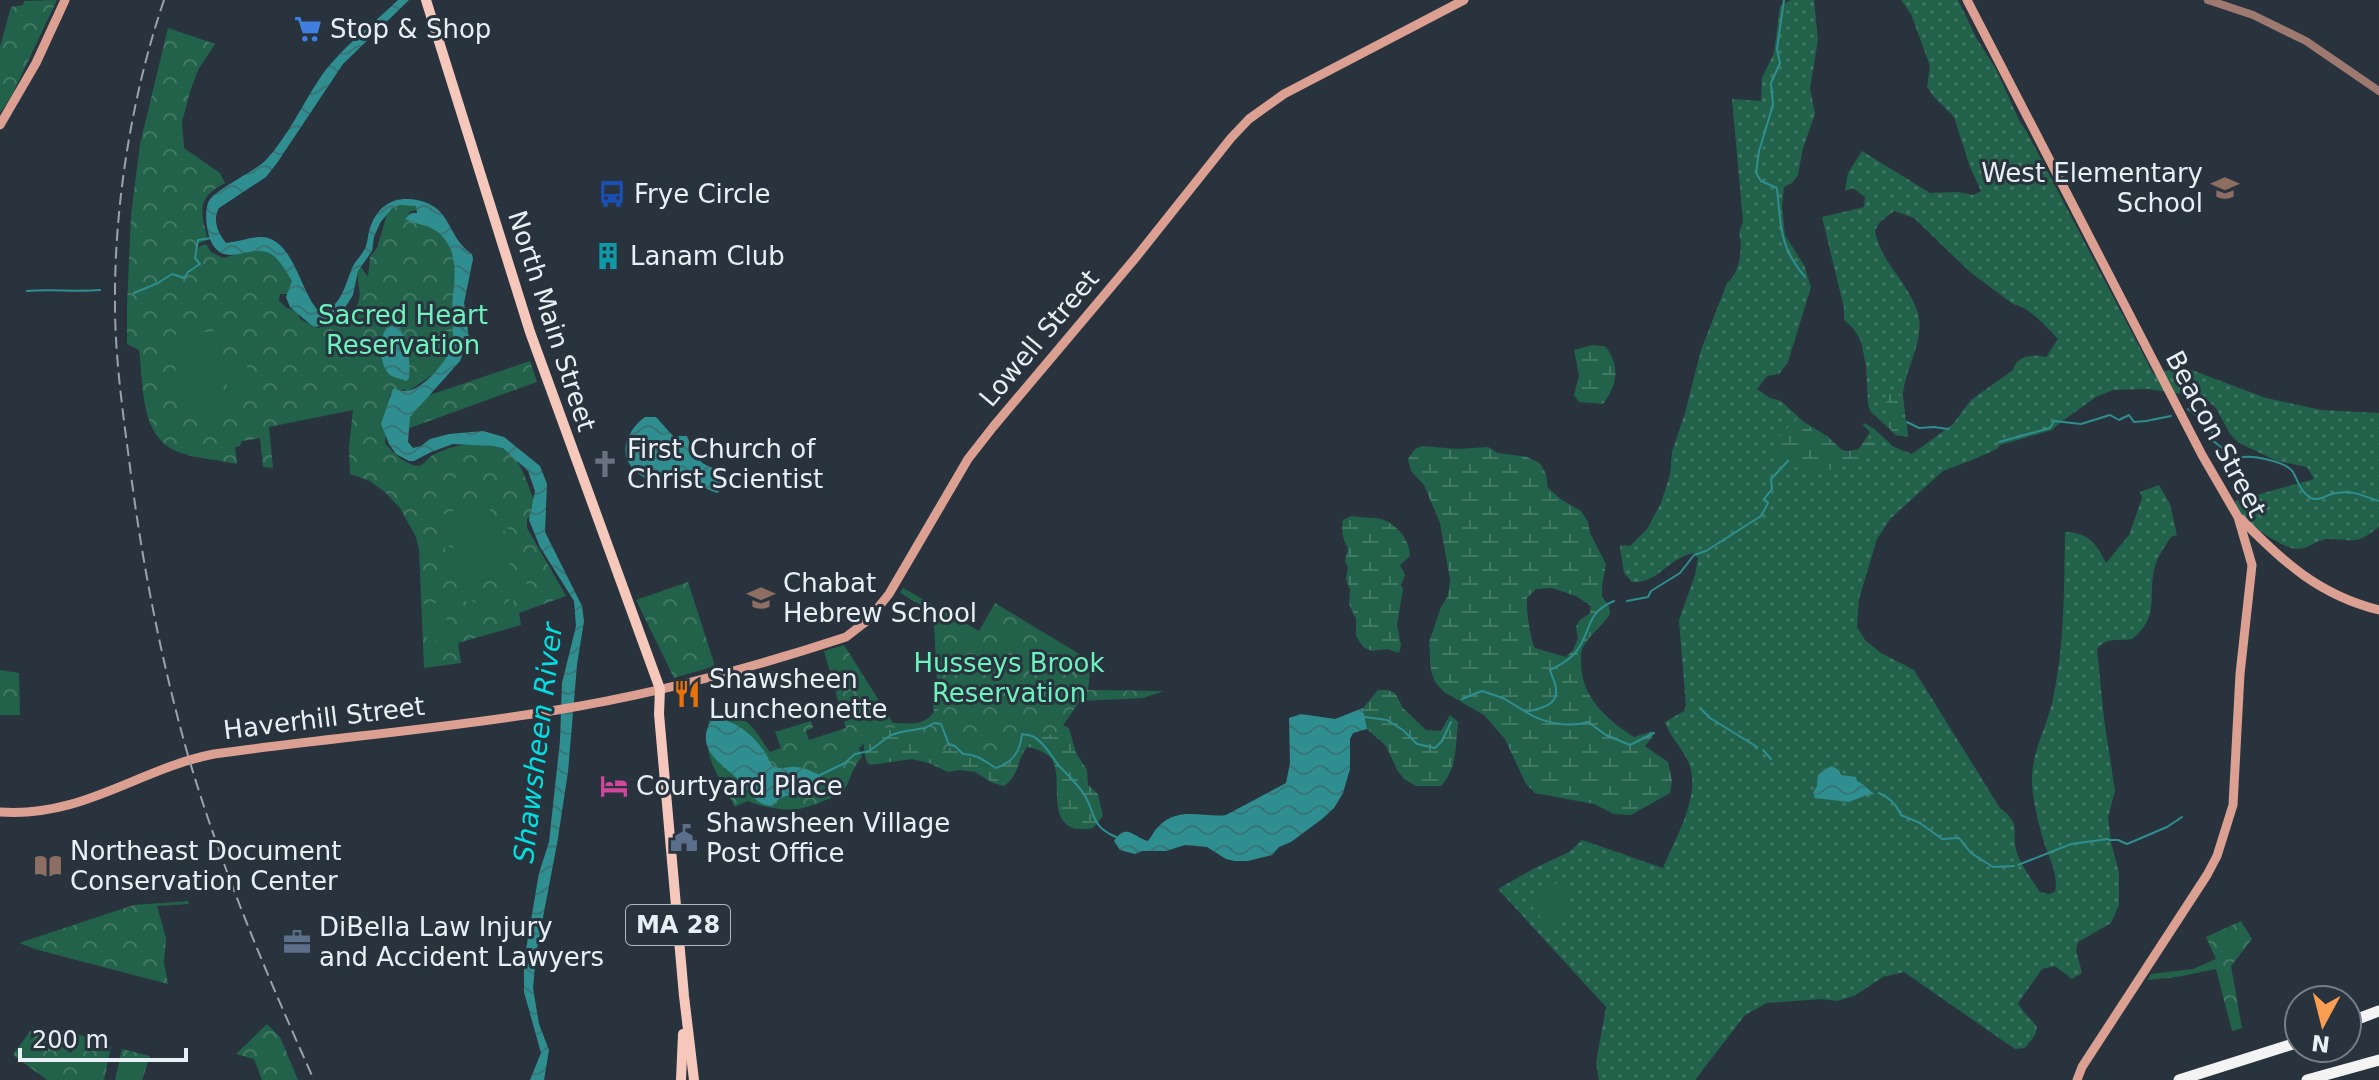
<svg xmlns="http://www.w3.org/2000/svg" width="2379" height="1080" font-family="'DejaVu Sans',sans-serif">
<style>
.grass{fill:url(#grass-dots)}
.wetland{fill:url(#wetland-marsh);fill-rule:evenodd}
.park{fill:url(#park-crowns)}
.garden{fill:#22624a;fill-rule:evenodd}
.water{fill:url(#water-waves)}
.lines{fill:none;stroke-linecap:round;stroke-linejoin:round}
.stream{stroke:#2f8f90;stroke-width:2}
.tertiary{stroke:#9e7970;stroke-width:8}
.secondary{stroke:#dba091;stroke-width:9}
.primary{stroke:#f6c8bc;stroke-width:10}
.motorway{stroke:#f4f4f4;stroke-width:11}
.rail{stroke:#9aa2ab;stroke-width:2;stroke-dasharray:12 6;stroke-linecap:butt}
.labels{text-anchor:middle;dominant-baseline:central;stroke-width:6;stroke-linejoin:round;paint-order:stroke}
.shield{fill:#29333e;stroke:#afb7bf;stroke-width:2}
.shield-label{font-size:24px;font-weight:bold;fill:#e8eff6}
.poi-label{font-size:26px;fill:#e8eff6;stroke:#29333e;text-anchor:start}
.park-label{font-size:26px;fill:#6ef2be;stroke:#29333e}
.street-label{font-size:26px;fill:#e8eff6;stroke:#29333e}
.water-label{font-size:28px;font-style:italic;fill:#03dee1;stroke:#29333e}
</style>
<defs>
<pattern id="grass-dots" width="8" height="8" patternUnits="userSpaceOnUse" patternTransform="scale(2)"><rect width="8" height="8" fill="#22624a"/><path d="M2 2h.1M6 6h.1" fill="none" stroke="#427965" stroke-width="1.8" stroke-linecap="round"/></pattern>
<pattern id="wetland-marsh" width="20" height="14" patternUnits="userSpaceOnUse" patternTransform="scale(2)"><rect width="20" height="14" fill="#22624a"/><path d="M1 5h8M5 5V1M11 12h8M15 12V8" fill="none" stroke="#427965"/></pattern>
<pattern id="park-crowns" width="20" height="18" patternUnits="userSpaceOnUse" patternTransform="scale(2)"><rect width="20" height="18" fill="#22624a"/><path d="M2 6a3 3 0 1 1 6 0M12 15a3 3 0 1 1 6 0" fill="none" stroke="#427965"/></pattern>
<pattern id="water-waves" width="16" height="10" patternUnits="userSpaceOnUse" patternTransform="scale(2)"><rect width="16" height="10" fill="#2f8f90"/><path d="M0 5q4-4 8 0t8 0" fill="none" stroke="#377678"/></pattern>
</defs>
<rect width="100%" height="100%" fill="#29333e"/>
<path class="grass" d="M 1791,0 L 1814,0 L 1818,40 L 1810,88 L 1815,114 L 1803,148 L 1798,175 L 1792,183 L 1784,187 L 1782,207 L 1785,235 L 1804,265 L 1811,287 L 1788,362 L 1779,374 L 1767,376 L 1757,389 L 1770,398 L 1781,401 L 1804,422 L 1827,436 L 1842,450 L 1852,453 L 1859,451 L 1874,429 L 1894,447 L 1912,454 L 1953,424 L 1971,400 L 2013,370 C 2017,355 2032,354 2046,357 L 2058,339 C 2045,326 2031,308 2013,304 L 1970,272 L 1914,218 L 1894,211 L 1880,222 L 1875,230 C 1880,263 1910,283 1918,314 C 1925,340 1906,367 1903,393 C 1901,407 1907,423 1908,437 L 1896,435 L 1870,411 L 1868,404 L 1866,366 L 1861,341 L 1853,328 L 1844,320 L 1844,308 L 1822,217 L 1864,207 L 1865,197 L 1853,188 L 1845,191 L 1848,173 L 1862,151 L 1930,193 L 1957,192 L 1974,195 L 1981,191 L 1970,167 L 1954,117 L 1934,97 L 1927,87 L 1930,66 L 1911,14 L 1901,0 L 1958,0 L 1977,39 L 1996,69 L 2019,120 L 2028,134 L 2154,375 L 2181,366 L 2266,398 L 2321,410 L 2379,413 L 2379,527 C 2355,546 2353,539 2327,539 C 2316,540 2309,549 2297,549 C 2285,549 2252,527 2244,518 C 2239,513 2237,507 2235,501 L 2314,479 L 2307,467 L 2277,461 L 2239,443 L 2230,434 L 2216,408 L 2198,392 L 2182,394 L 2148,389 L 2113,390 L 2096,397 L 2061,422 L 2052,430 L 2000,445 L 1997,449 L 1972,460 L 1943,471 L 1890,519 L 1877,539 L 1859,599 L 1857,627 L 1865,640 L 1881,653 L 1914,670 L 2000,808 C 2023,825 2010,830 2017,853 C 2022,867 2032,880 2040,892 L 2049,894 L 2055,892 C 2059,874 2048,856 2043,839 C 2038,821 2032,798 2032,779 C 2033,749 2045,731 2052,703 C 2065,647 2064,589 2065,532 C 2089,533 2096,543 2106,563 L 2129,535 L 2142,498 L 2140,492 L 2159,485 L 2170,504 L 2177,535 L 2171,537 C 2165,546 2158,556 2155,566 C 2147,595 2161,616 2132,639 C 2119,641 2106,637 2097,649 L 2104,719 L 2115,791 L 2108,817 L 2111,842 L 2119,873 L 2119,905 L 2111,923 L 2078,942 L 2076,950 L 2082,973 L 2072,979 L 2055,966 L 2042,969 L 2018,1003 C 2023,1013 2031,1018 2037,1027 L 2035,1035 L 2025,1048 L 2015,1049 L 1904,972 L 1883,977 L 1854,996 L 1837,1001 L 1821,999 L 1767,1003 L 1745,1015 L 1695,1080 L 1599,1080 L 1596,1063 L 1606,1007 L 1498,889 L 1535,868 L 1569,852 L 1582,840 L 1663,868 C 1675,838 1700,799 1690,766 C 1684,749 1670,738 1665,722 L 1684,711 L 1686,706 L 1679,620 L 1695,575 L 1698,558 L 1694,553 C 1668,558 1658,584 1632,582 L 1624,573 L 1620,547 L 1621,545 L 1630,546 L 1647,529 L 1661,503 L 1670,475 L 1672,452 L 1685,413 L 1701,350 L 1727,283 C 1740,274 1743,247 1739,232 L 1743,222 L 1732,99 L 1761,101 L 1762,78 L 1774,53 L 1780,6 Z"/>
<g class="wetland">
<path d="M 1593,345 L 1606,347 C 1620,367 1618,384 1603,404 L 1579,402 L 1574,395 L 1579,375 L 1574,350 Z"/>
<polygon points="1881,387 1888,388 1895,395 1903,396 1906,421 1903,422 1907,423 1908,437 1896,435 1886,425 1887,393"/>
<path d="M 1798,419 L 1810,427 L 1814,434 L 1830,439 L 1844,452 L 1859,449 L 1870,432 L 1863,425 L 1864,423 L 1876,430 C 1869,437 1865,453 1854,455 C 1847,456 1839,454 1833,454 L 1834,456 C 1857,454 1864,458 1875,433 L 1878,432 L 1879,436 L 1874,446 L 1855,461 L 1833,470 L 1817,468 L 1805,475 L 1787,460 L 1777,456 L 1773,452 L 1778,437 Z"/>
<path d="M 1422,446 L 1458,449 L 1488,447 L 1498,453 L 1527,457 L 1540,463 L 1546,474 L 1548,488 L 1562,500 L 1581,511 L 1588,522 L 1590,533 L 1606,564 L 1602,586 L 1602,597 L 1609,606 L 1610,614 C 1603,625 1592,633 1585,644 C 1581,649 1581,656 1581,662 C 1581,697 1606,719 1634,737 L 1653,731 L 1653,736 L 1645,746 L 1668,762 L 1672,781 L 1670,793 L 1631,815 L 1614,814 L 1594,804 L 1535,793 L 1526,784 L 1505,739 L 1484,715 L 1444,692 L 1435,682 L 1431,670 L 1429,642 L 1441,607 L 1448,596 L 1450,580 L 1440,523 L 1424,485 L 1411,471 L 1408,459 L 1415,449 ZM 1552,588 L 1576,596 L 1591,606 L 1590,613 L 1580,620 L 1576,627 L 1578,638 L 1573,650 L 1566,657 L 1535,648 C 1530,638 1526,609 1527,598 L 1536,589 Z"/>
<path d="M 1351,516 C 1360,518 1378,517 1384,520 C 1399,527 1409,539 1410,556 L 1400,565 L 1405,575 L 1401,585 L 1403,589 L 1397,625 L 1401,645 L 1399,653 L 1387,649 L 1372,651 L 1363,647 L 1356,636 L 1356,619 L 1349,604 L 1350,590 L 1346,579 L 1348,567 L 1345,561 L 1348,549 C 1343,539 1341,532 1343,520 Z"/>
<path d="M 1378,690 L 1387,690 L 1395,693 L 1403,708 L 1426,730 L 1441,731 L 1450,715 L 1458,722 C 1455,748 1458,766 1441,786 L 1416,786 L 1404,779 L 1397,770 L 1386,746 L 1367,729 L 1363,708 Z"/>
<path d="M 944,695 L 1015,728 L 1046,717 L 1069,728 L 1076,753 L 1087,770 L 1088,785 L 1098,794 L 1103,816 L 1093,828 C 1087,829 1079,830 1073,828 C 1046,818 1065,775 1050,757 C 1045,752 1034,748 1027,747 C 1016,761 1020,775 1004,786 L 993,783 L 975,772 L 960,770 L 948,772 L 929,763 L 912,759 L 870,765 L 867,762 C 866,758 864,754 864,749 C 864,714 916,738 934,712 L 932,700 Z"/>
</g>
<g class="park">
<polygon points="57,0 12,95 0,113 0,47 11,7 23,5 24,1"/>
<path d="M 168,28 L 215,44 L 198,70 L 190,92 L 182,122 L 184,148 L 220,173 L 225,183 C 195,198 201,213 208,240 L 199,243 L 196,252 L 200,246 L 206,244 L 211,252 L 223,258 L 260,248 L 278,255 L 296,279 L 289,294 L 280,294 L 279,301 L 287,308 L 298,312 L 300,319 L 317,328 L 344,323 C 348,315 357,309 359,300 C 362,284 352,276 363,260 L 361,267 L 368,277 L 370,257 L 377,248 L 387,214 L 397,199 L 422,208 L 409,212 L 409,217 L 444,225 L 457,269 L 455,345 L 438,371 L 407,392 L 404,389 L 390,394 L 385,443 C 391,451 409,469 421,465 C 423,465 428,458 430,457 C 447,446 489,436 507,449 C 520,458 529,488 535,503 L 531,507 L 531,516 L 527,519 L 527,528 L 566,596 L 519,613 L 521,625 L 458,643 L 461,663 L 424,668 L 419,549 L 416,537 L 400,508 L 386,493 L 370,481 L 350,474 L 349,448 L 353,410 L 269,427 L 273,468 L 263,467 L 260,438 L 242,441 L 240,446 L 235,447 L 237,464 C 219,460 199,459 181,453 C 139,439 144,386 139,350 L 127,344 L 127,306 L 131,215 L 140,144 Z"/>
<polygon points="530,361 537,382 404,430 411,414 424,397"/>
<polygon points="688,582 715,666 674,678 636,600"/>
<path d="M 903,588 L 979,631 L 995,603 L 1000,606 L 1091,661 L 1088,690 L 1164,691 L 1143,698 L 1080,701 L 1056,735 L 1039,732 L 1020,733 C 1020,756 1016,757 997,770 L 955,747 C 944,748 938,758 927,760 L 924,755 L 925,750 L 923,745 L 908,741 L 903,727 L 884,728 L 859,748 L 862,757 C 851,769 851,780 844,790 C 839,796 805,809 797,809 C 782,811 760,806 747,801 L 735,807 C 718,774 698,752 711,714 C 749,713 750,724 770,752 L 781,748 L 775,732 L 811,721 L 813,728 L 806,731 L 809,740 L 846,728 L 824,651 L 844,645 L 893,723 L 939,724 L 934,622 L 938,615 L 900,593 Z"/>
<polygon points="0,670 19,673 20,715 0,715"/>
<polygon points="188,901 189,904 157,906 166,938 164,963 168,984 38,950 19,943 134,905"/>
<polygon points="2241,921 2252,939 2231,966 2242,1028 2232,1031 2216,969 2177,977 2147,980 2151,974 2193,969 2216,959 2206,937"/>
<polygon points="267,1024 280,1037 298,1080 262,1080 254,1059 236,1054"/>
<polygon points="33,1027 71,1053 78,1034 111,1047 104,1080 47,1080 13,1055"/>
<polygon points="122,1049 150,1056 142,1080 115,1080"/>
</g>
<g class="garden">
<polygon points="218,331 225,407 180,411 172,335"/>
<polygon points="247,365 251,396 228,398 225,368"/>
<path d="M 461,476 L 480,478 L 495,490 L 532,599 L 528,600 L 523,587 C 511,615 479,620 460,595 L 433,510 C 435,492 444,481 461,476 ZM 463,480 L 478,482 L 492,494 L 518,571 C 524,605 486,621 465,593 L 439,517 C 436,499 445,486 463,480 Z"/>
<polygon points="486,499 512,571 467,587 442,515"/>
<polygon points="445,602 449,640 427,642 423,604"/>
<polygon points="1563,878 1573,889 1561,899 1569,908 1548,926 1529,903 1550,885 1552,887"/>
</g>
<g class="water">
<path d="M 398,0 L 409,0 L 343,64 L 277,163 L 266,177 L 219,208 C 212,220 218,233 226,243 C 238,242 248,238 259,237 C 293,235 300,292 318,310 C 342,311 345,283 353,266 C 357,259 363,254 366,246 C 368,240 368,233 370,228 C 378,205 394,196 417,200 C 453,207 446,237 472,254 L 473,259 L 464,303 L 469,338 L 460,361 L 410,417 L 408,442 L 413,448 L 421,446 L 430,439 L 449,434 L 483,431 L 504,437 L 540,466 L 547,484 L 545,532 L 582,606 L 584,621 L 577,665 L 568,772 L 557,844 L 536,954 L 533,988 L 539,1024 L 549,1050 L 544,1080 L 530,1080 L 541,1053 L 524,992 L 524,961 L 539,873 L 549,842 L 560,741 L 562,683 L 576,626 L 574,601 L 540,547 L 529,520 L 535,491 L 528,471 L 503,448 L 493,446 L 453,444 L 431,452 L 414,461 L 409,461 L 396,454 L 389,444 L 381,424 L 393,389 C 397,389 401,391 405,391 C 423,391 447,361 452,346 C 455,333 451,321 452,309 C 453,285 461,258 443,237 C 433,225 418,225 405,219 L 411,213 L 417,213 L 416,206 L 400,205 L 392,208 L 380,223 L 374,237 L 372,251 L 358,271 L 353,295 L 343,311 L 328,323 L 316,327 L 311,325 L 290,307 L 286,297 L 292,281 C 287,273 281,262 274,256 C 255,240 228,269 213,245 C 207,236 204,214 208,203 C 213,190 253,173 266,160 C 288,136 302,105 320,78 C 339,50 373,24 398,0 Z"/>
<path d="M 395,324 L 399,326 C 407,342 411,360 409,378 L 406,381 C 400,378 392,378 388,373 C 379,361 379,341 386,328 Z"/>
<path d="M 645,417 L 656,417 L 673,436 L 687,436 L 695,457 L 704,464 L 721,472 L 726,483 L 724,488 L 717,493 L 680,478 L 645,478 C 616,462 622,434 645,417 Z"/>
<path d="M 1363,708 L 1367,729 L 1353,733 L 1350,739 L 1350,769 L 1343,793 L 1334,808 L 1322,819 L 1291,842 L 1279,847 L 1272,855 L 1248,861 L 1235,861 L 1226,859 L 1207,847 L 1185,845 L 1166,851 L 1142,851 L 1135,854 L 1120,850 L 1114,841 C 1127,822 1134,838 1148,841 C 1152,836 1155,829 1160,825 C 1180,806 1203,818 1226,815 L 1286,783 L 1290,763 L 1289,718 L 1301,714 L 1335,719 Z"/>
<path d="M 713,718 C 736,720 752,734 765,752 C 769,758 769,765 776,767 C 783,770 789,766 796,767 C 804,767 813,772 820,775 L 822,781 L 819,785 L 780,798 L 772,806 C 756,805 752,795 743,784 C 725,765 691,750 713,718 Z"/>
<path d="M 1832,766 L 1839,770 L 1841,775 L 1856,777 L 1857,781 C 1866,785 1869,791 1875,794 L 1867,795 L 1849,802 L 1815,798 L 1813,793 L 1817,786 L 1818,775 L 1824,769 Z"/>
</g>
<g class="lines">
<g class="stream">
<path d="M 1784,0 L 1777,49 L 1780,63 L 1771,83 L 1773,105 L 1759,151 L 1756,173 L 1761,181 L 1777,188 C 1781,227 1779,246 1805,277"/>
<path d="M 27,291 C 52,289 75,292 100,290"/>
<polyline points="134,293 158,283 172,274 184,278 188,272 200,264 195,258 198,240 212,238"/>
<path d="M 2188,409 L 2212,428 L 2212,440 L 2227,452 L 2240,458 C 2251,454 2287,462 2293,472 C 2298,481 2301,493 2311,498 C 2320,502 2327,494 2336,493 C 2355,490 2362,496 2379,501"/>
<polyline points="1907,422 1919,428 1934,427 1948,429"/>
<polyline points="1999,442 2050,428 2054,421 2081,424 2110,415 2119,420 2129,415 2134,422 2146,421 2171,416"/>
<polyline points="1627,601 1648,597 1651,591 1680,573 1694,555 1706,551 1761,516 1768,503 1764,499 1772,489 1771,479 1788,461"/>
<path d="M 1462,699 L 1482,691 L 1503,698 L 1526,712 C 1538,709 1558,706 1556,690 C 1556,683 1552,677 1550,670 C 1562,664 1573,658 1580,646 C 1592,625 1588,612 1614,601"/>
<polyline points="1701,709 1710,718 1757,747"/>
<path d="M 1526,712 C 1543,723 1569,728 1588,722 L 1606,735 L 1630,745 L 1654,733"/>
<polyline points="1365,717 1387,720 1403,730 1417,744 1435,748 1442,741 1451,722"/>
<polyline points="1763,750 1771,759"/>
<path d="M 820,775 L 845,763 L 855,754 L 869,751 L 891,735 L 901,732 L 925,728 L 934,723 L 941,724 L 949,745 L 955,746 L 963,754 C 977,754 984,761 996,768 C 1013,762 1020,752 1022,734 C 1025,735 1031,735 1034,737 C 1047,744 1053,761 1063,770 C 1071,778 1077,784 1084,794 C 1096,814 1090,826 1116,837"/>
<path d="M 1879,793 C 1890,797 1896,804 1901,815 L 1920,823 L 1942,839 L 1959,838 L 1971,853 L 1993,867 L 2014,866"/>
<polyline points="2109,840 2118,840 2127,844 2167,827 2182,817"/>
<polyline points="2018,865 2071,844 2108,839"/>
</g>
<polyline class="tertiary" points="2208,0 2253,15 2306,41 2379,91"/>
<g class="secondary">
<polyline points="1967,0 2202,455 2238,517 2252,565 2240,674 2233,805 2217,856 2207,875 2082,1067 2077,1080"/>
<polyline points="0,125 36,63 65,0"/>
<path d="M 2241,519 C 2283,562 2319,595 2379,610"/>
<path d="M 0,812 C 83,818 138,769 214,754 C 328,738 443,729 557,710 C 655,694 752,668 846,637 L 868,620 L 889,594 L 968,459 L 993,427 L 1137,256 L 1231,138 L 1249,119 L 1284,94 L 1464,0"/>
</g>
<g class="primary">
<polyline points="426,0 530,332 660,689 659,714 684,996 694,1080"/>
<polyline points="681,1080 683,1034"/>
</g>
<g class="motorway">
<polyline points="2347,1023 2379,1011"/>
<polyline points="2179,1080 2299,1042"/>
<polyline points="2307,1080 2379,1060"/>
</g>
<path class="rail" d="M 164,0 C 132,94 114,205 115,304 C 115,359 123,413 130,467 C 142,563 161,659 187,752 C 220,865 266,973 314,1080"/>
</g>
<defs>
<g id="supermarket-bare" transform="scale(2.16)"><path d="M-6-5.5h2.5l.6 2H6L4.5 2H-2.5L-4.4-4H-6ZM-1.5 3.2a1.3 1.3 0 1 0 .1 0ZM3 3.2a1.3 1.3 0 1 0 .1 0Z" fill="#3f7fe0" stroke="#29333e" stroke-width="2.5" paint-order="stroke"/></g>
<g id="school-bare" transform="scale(2.16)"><path d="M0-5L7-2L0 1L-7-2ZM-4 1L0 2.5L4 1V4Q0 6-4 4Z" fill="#8d6e63" stroke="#29333e" stroke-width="2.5" paint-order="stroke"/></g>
<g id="bus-bare" transform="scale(2.16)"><path d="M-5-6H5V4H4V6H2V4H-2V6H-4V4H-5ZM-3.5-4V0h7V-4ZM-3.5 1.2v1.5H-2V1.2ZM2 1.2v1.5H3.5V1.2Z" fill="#1a4fb4" stroke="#29333e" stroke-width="2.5" paint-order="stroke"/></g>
<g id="building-bare" transform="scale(2.16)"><path d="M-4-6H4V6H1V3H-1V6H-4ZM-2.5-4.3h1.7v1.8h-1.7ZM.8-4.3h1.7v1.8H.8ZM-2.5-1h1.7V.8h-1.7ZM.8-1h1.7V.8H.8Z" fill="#0f9aa8" stroke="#29333e" stroke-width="2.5" paint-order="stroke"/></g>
<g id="church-bare" transform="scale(2.16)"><path d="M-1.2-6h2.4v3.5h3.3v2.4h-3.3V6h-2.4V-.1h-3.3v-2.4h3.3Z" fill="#6b7280" stroke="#29333e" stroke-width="2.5" paint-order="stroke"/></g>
<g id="restaurant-bare" transform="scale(2.16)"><path d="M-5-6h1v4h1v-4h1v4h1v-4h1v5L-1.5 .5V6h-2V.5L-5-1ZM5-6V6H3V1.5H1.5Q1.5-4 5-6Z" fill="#e8710a" stroke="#29333e" stroke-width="2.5" paint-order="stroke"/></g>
<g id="hotel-bare" transform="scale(2.16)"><path d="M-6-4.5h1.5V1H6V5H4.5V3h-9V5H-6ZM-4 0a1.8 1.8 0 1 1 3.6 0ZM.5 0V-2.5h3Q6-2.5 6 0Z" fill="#d1479c" stroke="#29333e" stroke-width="2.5" paint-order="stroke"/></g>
<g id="civic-bare" transform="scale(2.16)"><path d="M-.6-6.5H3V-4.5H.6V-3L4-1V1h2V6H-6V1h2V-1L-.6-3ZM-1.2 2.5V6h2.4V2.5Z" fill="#5c6f8a" stroke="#29333e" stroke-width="2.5" paint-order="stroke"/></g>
<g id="library-bare" transform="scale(2.16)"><path d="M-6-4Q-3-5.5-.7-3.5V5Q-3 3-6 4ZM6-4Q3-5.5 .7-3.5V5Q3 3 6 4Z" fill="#8d6e63" stroke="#29333e" stroke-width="2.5" paint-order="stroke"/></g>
<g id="office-bare" transform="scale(2.16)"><path d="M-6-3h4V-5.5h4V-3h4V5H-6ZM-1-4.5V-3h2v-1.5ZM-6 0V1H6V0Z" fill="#5c6f8a" stroke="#29333e" stroke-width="2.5" paint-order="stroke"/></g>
</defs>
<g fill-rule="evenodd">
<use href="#supermarket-bare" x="308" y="29"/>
<use href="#school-bare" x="2225" y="188"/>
<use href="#bus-bare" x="612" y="194"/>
<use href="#building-bare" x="608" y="256"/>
<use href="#church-bare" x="605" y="464"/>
<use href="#school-bare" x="761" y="598"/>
<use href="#restaurant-bare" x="687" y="694"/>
<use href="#hotel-bare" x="614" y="786"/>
<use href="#civic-bare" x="684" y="838"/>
<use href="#library-bare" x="48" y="866"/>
<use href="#office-bare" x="297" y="942"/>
</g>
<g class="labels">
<rect class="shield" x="626" y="905" width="104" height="40" rx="6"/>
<g class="shield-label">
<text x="678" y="925">MA 28</text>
</g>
<g class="poi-label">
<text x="330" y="29">Stop &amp; Shop</text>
<text x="2203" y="173" text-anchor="end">West Elementary<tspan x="2203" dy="30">School</tspan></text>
<text x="634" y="194">Frye Circle</text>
<text x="630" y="256">Lanam Club</text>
<text x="627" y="449">First Church of<tspan x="627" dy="30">Christ Scientist</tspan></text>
<text x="783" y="583">Chabat<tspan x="783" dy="30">Hebrew School</tspan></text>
<text x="709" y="679">Shawsheen<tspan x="709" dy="30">Luncheonette</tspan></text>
<text x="636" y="786">Courtyard Place</text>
<text x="706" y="823">Shawsheen Village<tspan x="706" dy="30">Post Office</tspan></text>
<text x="70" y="851">Northeast Document<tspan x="70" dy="30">Conservation Center</tspan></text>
<text x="319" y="927">DiBella Law Injury<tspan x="319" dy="30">and Accident Lawyers</tspan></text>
</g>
<g class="park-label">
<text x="403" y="315">Sacred Heart<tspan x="403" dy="30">Reservation</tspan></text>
<text x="1009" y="663">Husseys Brook<tspan x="1009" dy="30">Reservation</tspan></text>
</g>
<g class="street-label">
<text transform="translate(552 321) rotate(72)">North Main Street</text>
<text transform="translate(1039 338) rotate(-50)">Lowell Street</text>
<text transform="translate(2216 434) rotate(62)">Beacon Street</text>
<text transform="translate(324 718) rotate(-7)">Haverhill Street</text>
</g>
<g class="water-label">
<text transform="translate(538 743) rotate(-83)">Shawsheen River</text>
</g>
</g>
<g transform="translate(2323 1024) rotate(187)"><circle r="38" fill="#29333e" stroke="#757e88" stroke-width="2"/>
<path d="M0-6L14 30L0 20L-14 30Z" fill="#fb9e51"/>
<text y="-12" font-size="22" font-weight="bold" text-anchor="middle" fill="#e8eff6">N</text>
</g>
<path d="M20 1048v12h166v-12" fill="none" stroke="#e8eff6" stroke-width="4"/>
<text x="32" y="1048" font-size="24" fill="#e8eff6" stroke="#29333e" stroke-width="6" paint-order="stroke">200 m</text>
</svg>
